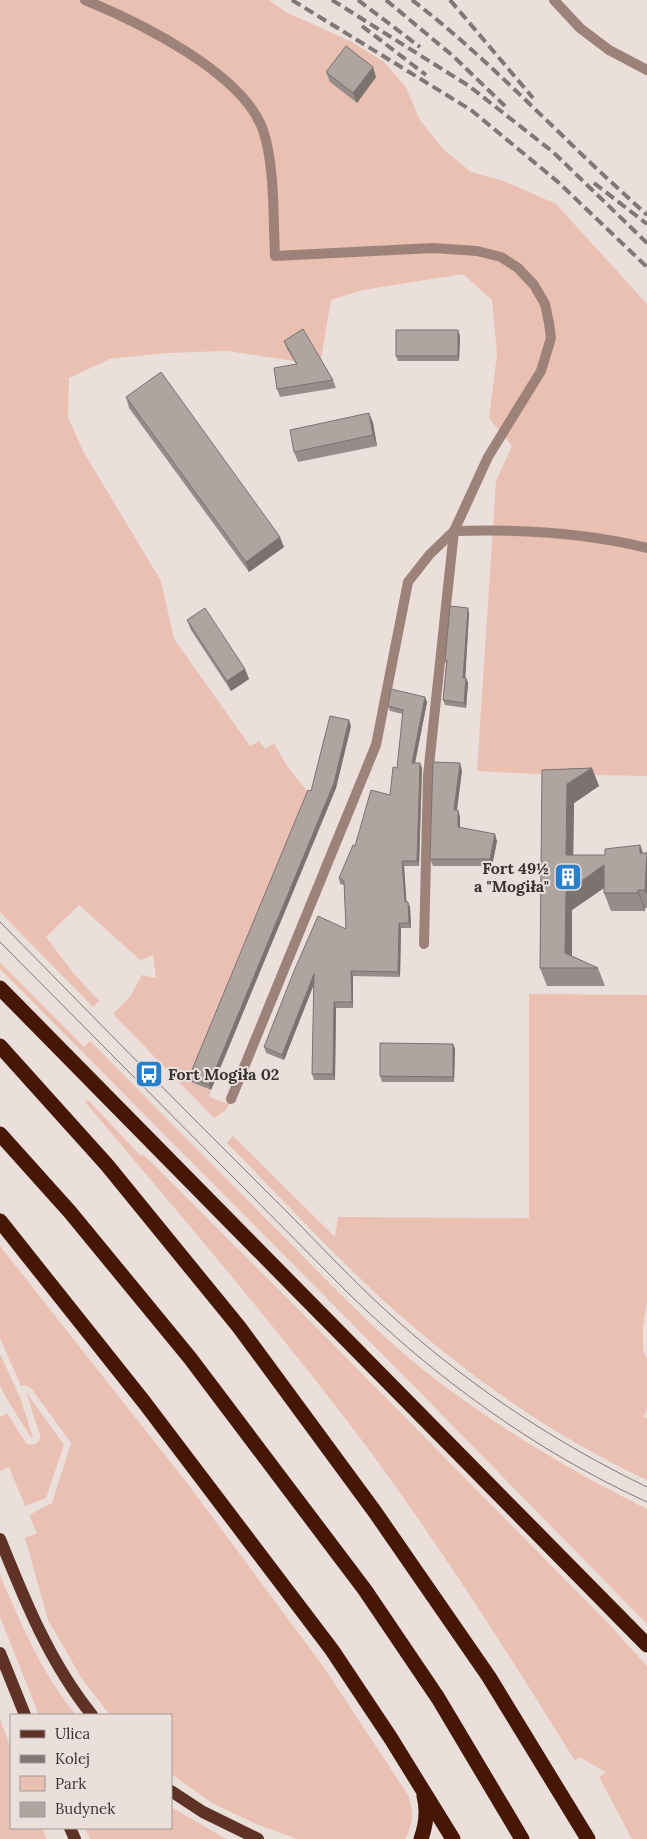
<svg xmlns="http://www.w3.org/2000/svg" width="647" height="1839" font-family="Lora,serif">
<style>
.green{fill:#eac0b2}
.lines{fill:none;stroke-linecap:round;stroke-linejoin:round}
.service{stroke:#9c8278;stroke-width:10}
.primary{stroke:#5e3325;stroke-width:12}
.motorway{stroke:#471705;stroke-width:15}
.tram{stroke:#807876;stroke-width:1}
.rail{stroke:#807876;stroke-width:4;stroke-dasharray:10 5;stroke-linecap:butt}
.wall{fill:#968d8a}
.shaded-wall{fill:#7a7370}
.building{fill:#afa4a0;stroke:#7a7370}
.labels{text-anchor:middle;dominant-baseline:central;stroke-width:4;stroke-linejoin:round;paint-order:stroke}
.poi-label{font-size:16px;font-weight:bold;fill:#373331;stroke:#ebdfdb;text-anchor:end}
</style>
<rect width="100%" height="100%" fill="#ebdfdb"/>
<g class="green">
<polygon points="0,0 269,0 286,12 352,42 384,62 405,86 420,120 443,149 471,172 504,181 556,204 647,304 647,776 535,774 477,771 496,481 512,446 489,418 497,354 492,300 463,274 363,290 331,300 320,365 227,351 166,353 110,359 69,378 68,417 83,451 161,581 174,639 250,746 259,741 265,749 274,743 287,766 310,795 192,1082 211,1091 209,1097 229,1104 226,1110 214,1118 113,1014 130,997 142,975 156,978 153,955 140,960 79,905 46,937 75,975 99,1001 93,1007 0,912"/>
<path d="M 0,962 L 84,1047 L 90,1041 C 152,1104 214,1166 276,1229 C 325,1278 372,1329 426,1372 C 495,1426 569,1470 647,1509 L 647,1624 L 403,1375 L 0,969 Z"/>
<path d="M 529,994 L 647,995 L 647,1301 L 643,1327 L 643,1349 L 647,1359 L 647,1408 L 644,1417 L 647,1418 L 647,1480 C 561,1440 482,1386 410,1324 C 345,1268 287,1204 227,1143 L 233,1136 L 335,1237 L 338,1217 L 529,1218 Z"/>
<path d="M 88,1100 L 140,1155 L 144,1155 L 309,1320 L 607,1622 L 647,1666 L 647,1839 L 632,1839 L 599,1777 L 606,1772 L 579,1757 L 575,1761 C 510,1656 443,1551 370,1451 C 280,1331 182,1217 85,1102 Z"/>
<path d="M 0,1246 L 187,1483 L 323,1666 L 408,1795 C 414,1812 414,1823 405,1839 L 297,1839 L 256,1824 L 212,1803 L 171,1774 L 171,1715 L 110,1715 L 82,1679 L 48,1620 L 25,1538 L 37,1533 L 29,1515 L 52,1503 L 71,1443 L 31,1388 L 24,1385 L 21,1386 L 0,1338 Z"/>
<polygon points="0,1354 21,1400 33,1438 30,1436 5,1396 0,1385"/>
<path d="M 26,1392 L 64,1445 L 46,1498 L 25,1506 L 9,1467 L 0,1471 L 0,1417 L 7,1413 L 26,1443 L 31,1445 C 37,1444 40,1442 40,1435 Z"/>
<path d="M 0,1575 C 21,1624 42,1674 76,1715 L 39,1715 L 0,1617 Z"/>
<polygon points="0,1719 11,1749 11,1828 42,1828 47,1839 0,1839"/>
<polygon points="171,1807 226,1839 90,1839 85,1828 171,1828"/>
</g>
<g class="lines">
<g class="service">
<path d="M 85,0 C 139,22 243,73 263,130 C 275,165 273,218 275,256 L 433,248 L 477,251 L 501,257 L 518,268 L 534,285 L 545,304 L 549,323 L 551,338 L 541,371 L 488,457 L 454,531 L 428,775 L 424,944"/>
<polyline points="554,0 580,28 609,50 647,70"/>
<path d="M 231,1099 L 376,745 L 408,582 L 430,554 L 454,531 C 519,529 583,532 647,548"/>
</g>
<g class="primary">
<path d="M 0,1539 C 25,1601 50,1663 92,1715"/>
<polyline points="0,1653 25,1715"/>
<polyline points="171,1791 203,1812 258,1839"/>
<polyline points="70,1828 75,1839"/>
</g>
<g class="motorway">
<polyline points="0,988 647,1645"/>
<polyline points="0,1046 107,1165 239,1327 375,1512 489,1677 588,1839"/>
<polyline points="0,1134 70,1212 190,1358 365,1590 438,1698 522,1839"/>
<polyline points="0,1221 144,1402 332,1650 390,1737 453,1839"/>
<path d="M 421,1839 C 426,1825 428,1811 424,1796"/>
</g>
<g class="tram">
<path d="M 0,922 C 88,1011 176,1102 265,1190 C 305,1229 342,1270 382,1307 C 461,1380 550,1440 647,1487"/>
<path d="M 0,942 L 346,1291 C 434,1377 535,1451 647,1502"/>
</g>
<g class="rail">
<polyline points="292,0 471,110 558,182 647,267"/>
<polyline points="332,0 469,86 553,152 647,243"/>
<polyline points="358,0 420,47"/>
<polyline points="386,0 453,56 505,106"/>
<path d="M 412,0 C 467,42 516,91 566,139 C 592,165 620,190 647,215"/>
<polyline points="450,0 533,98"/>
<polyline points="362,26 426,75"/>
<polyline points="594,183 647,224"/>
</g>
</g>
<g class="wall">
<polygon points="326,72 376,77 357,103 330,82"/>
<polygon points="460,336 459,361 398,361 396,356"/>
<polygon points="284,341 333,380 336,388 280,397 277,389 296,364 287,349"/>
<polygon points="126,397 284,547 249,572 129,408"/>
<polygon points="369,413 373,423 377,446 298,462 294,452"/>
<polygon points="469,613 465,678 466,678 468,683 466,708 445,705 443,700 446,665 445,660"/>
<polygon points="187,620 245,669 249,679 231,691 191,630"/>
<polygon points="427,702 415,763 422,768 419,866 404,866 406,902 410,907 411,928 401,928 400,977 353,976 353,1008 336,1008 335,1080 314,1080 312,1074 314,984 284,1060 266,1053 264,1047 346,929 344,885 340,884 339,878 355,846 390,795 397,768 403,714 390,711 388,706"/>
<polygon points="351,726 336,788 211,1090 191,1082 189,1077 311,791"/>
<polygon points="592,768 599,786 574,803 573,855 605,855 640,845 643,853 647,853 647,908 645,908 645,911 611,911 604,893 604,888 572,910 572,956 598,968 605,986 547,986 540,968 542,770"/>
<polygon points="462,770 457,810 458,810 460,817 460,828 497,841 492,866 433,866 430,859"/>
<polygon points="453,1044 455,1049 454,1082 382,1082 380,1076"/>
</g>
<g class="shaded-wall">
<polygon points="373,67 376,77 357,103 353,93"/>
<polygon points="458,330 460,336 459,361 458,356"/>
<polygon points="369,413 373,423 377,446 373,435"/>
<polygon points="280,537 284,547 249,572 246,562"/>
<polygon points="468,608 469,613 465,683 463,678"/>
<polygon points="245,669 249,679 231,691 227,681"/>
<polygon points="466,678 468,683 466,708 464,703"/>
<polygon points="425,697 427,702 414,768 412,763"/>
<polygon points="349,720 351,726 336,788 211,1090 209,1085"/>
<polygon points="420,763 422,768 419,866 417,861"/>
<polygon points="460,763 462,770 456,816 454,810"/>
<polygon points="592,768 599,786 574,803 573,873 566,855 567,784"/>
<polygon points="458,810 460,817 460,834 458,827"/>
<polygon points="495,834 497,841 492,866 490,859"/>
<polygon points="640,845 646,862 647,853 647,895 645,890 640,853"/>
<polygon points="402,861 404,866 407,907 405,902"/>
<polygon points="604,865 611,883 572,910 572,968 565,953 566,892"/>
<polygon points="638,890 645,908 645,911 638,893"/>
<polygon points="408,902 410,907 411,928 409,923"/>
<polygon points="399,923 401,928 400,977 398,972"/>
<polygon points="351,971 353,976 353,1008 352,1002"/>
<polygon points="314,974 316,979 284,1060 282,1055"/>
<polygon points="334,1002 336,1008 335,1080 333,1074"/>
<polygon points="453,1044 455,1049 454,1082 453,1077"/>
</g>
<g class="building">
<polygon points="346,46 373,67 353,93 326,72"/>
<polygon points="303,329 333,380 277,389 274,368 297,364 284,341"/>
<rect x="396" y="330" width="62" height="26"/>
<polygon points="161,372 280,537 246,562 126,397"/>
<polygon points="369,413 373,435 294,452 290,430"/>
<polygon points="450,606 468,608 463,678 466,678 464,703 443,700 447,660 445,660"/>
<polygon points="205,608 245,669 227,681 187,620"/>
<polygon points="391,689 425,697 412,763 420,763 417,861 402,861 405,902 408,902 409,923 399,923 398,972 351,971 352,1002 334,1002 333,1074 312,1074 314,974 282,1055 264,1047 294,971 318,916 346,929 344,881 339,878 353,845 355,846 371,790 390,795 393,767 397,768 403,710 388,706"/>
<polygon points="330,716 349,720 334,783 209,1085 189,1077 308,790 311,791"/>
<polygon points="433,762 460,763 454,810 458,810 458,827 495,834 490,859 430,859"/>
<polygon points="592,768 567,784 566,855 605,855 605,849 640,845 640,853 647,853 645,890 638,890 638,893 604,893 604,865 566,892 565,953 598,968 540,968 542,770"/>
<polygon points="380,1043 453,1044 453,1077 380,1076"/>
</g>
<defs>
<g id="building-square" transform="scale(1.4375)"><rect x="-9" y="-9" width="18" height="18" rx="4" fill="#2880cd" stroke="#ebdfdb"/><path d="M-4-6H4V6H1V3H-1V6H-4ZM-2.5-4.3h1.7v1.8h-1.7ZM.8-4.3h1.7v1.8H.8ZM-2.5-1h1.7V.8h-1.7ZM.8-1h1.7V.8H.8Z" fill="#fff"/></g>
<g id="bus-square" transform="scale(1.4375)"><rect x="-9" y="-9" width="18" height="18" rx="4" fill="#2880cd" stroke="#ebdfdb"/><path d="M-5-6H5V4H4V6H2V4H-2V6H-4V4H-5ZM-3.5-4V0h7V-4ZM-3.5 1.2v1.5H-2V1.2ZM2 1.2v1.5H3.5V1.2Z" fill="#fff"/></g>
</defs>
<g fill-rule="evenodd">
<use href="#building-square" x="568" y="877"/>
<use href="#bus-square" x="149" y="1074"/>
</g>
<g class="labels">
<g class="poi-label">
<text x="549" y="868">Fort 49½<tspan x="549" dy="18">a "Mogiła"</tspan></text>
<text x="168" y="1074" text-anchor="start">Fort Mogiła 02</text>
</g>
</g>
<rect x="10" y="1714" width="162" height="115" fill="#ebdfdb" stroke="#a39a97"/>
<rect x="20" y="1730" width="25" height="8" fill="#5e3325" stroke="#a39a97"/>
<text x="55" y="1739" font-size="15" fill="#373331">Ulica</text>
<rect x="20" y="1755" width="25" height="8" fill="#807876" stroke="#a39a97"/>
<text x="55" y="1764" font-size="15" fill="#373331">Kolej</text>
<rect x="20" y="1776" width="25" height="15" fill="#eac0b2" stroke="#a39a97"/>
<text x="55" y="1789" font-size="15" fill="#373331">Park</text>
<rect x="20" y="1802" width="25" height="15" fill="#afa4a0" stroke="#a39a97"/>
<text x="55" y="1814" font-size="15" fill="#373331">Budynek</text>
</svg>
